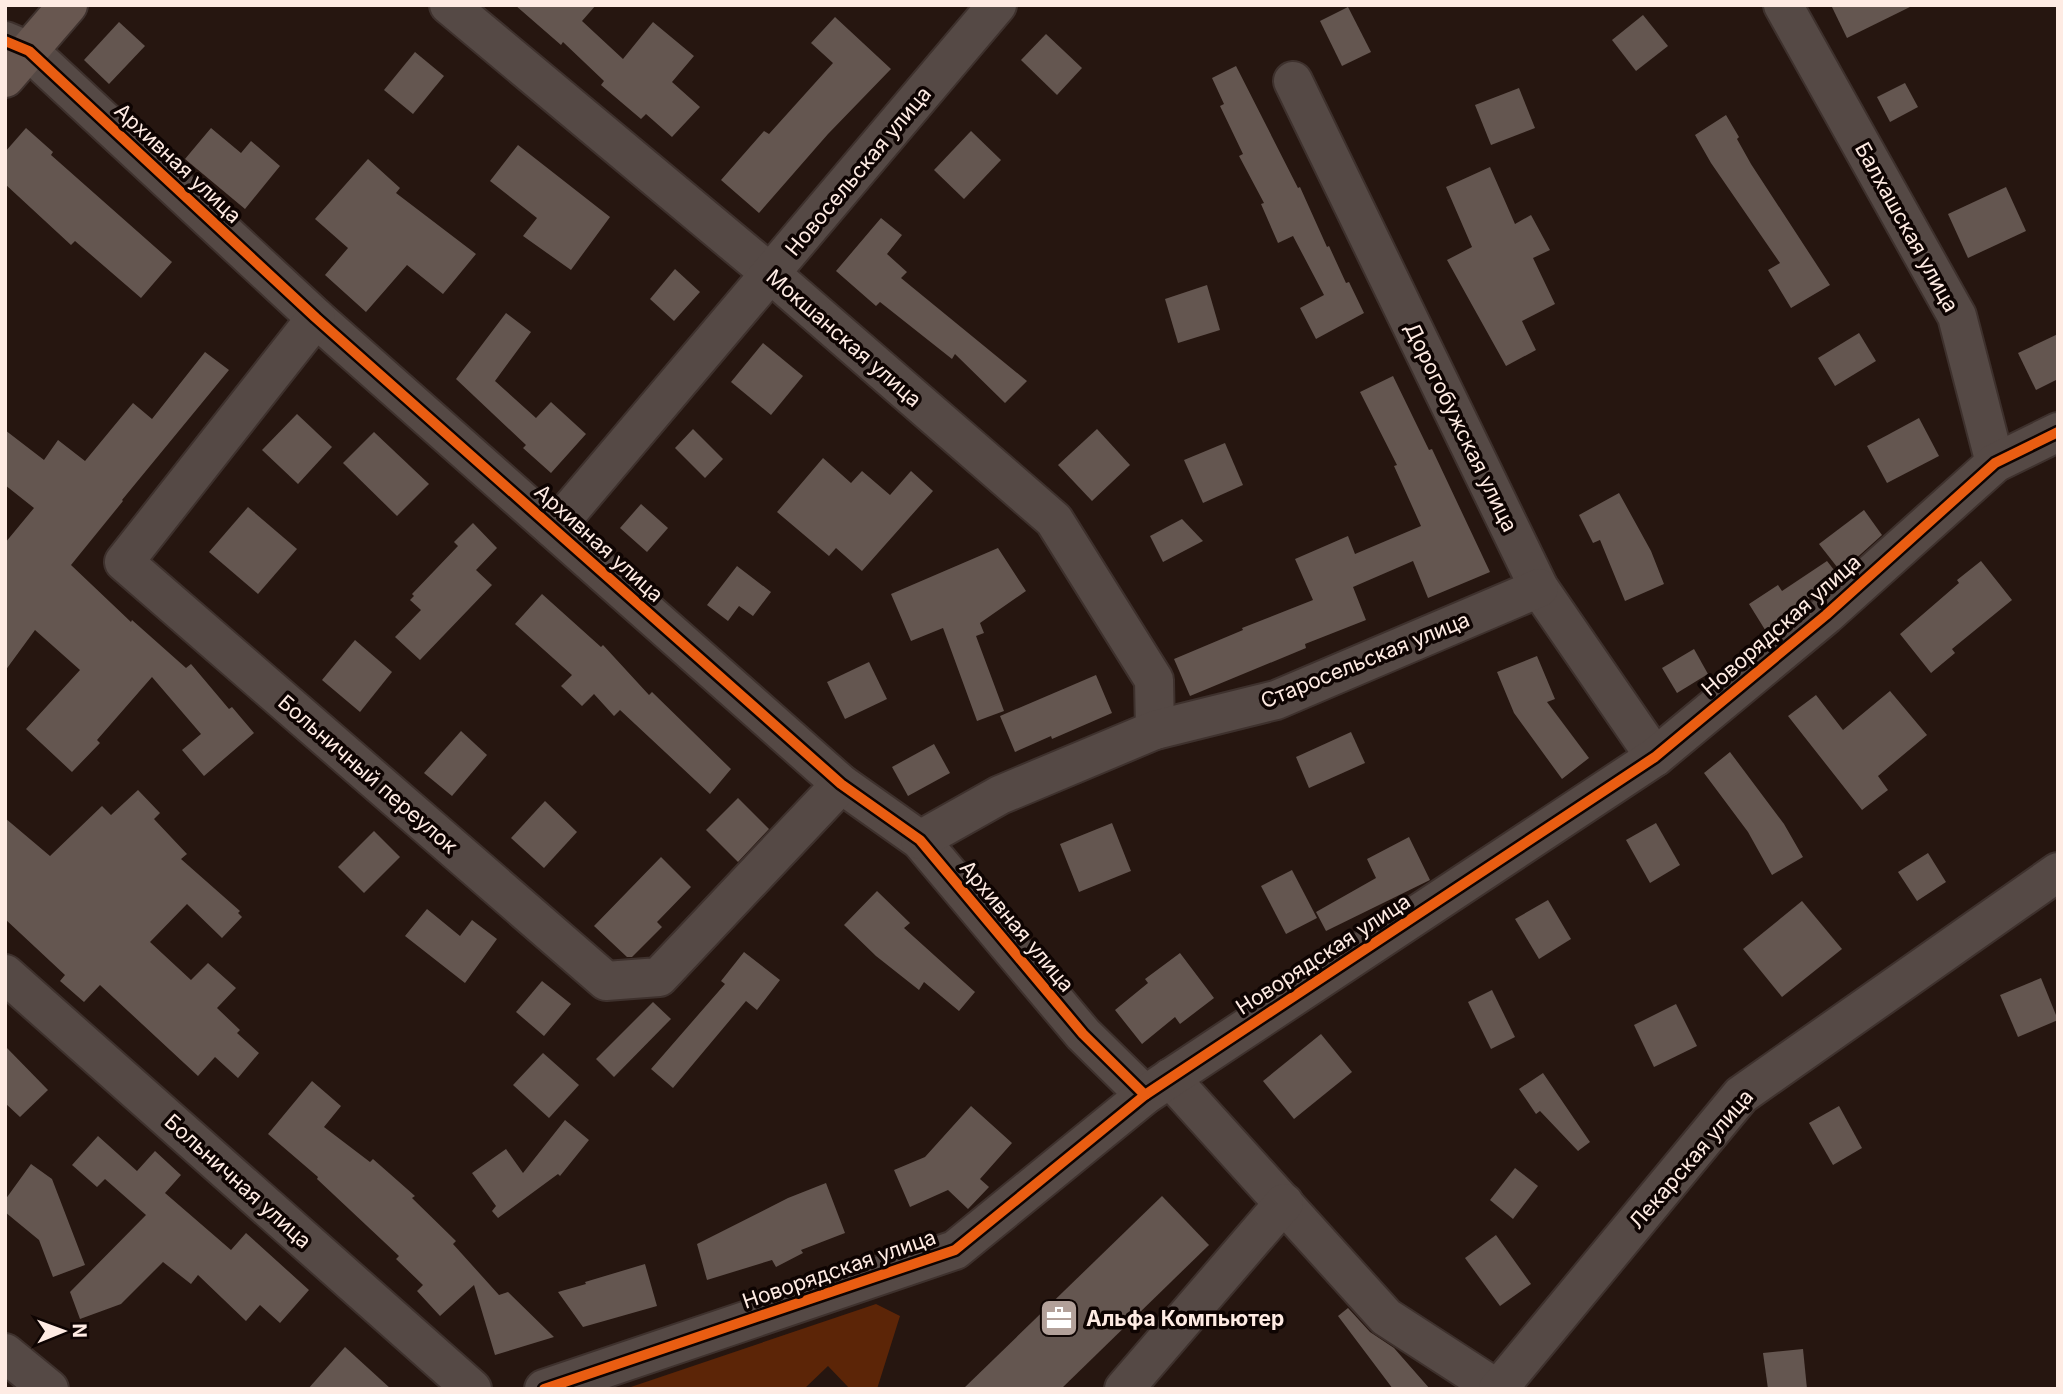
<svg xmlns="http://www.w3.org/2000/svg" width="2063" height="1394" font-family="Inter,sans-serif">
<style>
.green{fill:#5c2507}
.building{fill:#645650}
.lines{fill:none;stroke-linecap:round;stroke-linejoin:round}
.minor-casing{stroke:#3e312d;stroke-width:42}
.major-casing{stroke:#3e312d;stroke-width:42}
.minor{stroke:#554945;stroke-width:38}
.major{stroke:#685750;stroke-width:38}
.cycleway-casing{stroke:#0e0402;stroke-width:15}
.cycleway{stroke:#e95d12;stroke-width:10}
.labels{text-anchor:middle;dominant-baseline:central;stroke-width:7;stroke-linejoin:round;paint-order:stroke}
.street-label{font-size:21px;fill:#feebe3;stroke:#0e0402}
.poi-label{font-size:21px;font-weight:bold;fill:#feebe3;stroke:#0e0402;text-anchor:start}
</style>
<rect width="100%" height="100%" fill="#261610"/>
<polygon class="green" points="876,1304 900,1316 877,1389 850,1389 828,1366 804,1389 625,1389"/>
<g class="building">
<polygon points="515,5 596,5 582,21 623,59 653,22 694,56 672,82 700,107 672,137 646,114 641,119 601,85 604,81 563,42 561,45"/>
<polygon points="1831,5 1914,5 1847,38"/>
<polygon points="1348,7 1371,52 1342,66 1320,21"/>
<polygon points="1643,15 1668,46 1636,71 1612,40"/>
<polygon points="835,17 891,69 828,134 759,213 721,180 764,131 769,134 833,63 811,43"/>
<polygon points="119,22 145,46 109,84 84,60"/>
<polygon points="1046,34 1082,68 1057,95 1021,60"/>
<polygon points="415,52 444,76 413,114 384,90"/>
<polygon points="1236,66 1298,188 1300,187 1327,247 1329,246 1346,283 1349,282 1364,313 1316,339 1300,308 1324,295 1293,236 1278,243 1261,204 1264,203 1239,156 1243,154 1220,106 1224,104 1212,78"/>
<polygon points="1905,83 1918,107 1890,122 1877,97"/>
<polygon points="1519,88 1535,128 1491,145 1475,105"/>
<polygon points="1726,115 1739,137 1737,139 1751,164 1830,285 1791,308 1768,270 1780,263 1711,163 1695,135"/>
<polygon points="26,128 53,152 51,155 172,262 141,298 75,241 71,245 5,184 5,152"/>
<polygon points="211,128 241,153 251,141 280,166 245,209 185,159"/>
<polygon points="971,131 1001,160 964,199 934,170"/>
<polygon points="518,145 610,217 571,270 523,236 537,218 490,181"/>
<polygon points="368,159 400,188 396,193 476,254 443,294 407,265 366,312 325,275 348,248 315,219"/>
<polygon points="1490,167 1515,224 1531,215 1550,250 1533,258 1555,304 1522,321 1536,350 1506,366 1447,260 1472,247 1446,187"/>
<polygon points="2006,187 2026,231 1968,258 1948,214"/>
<polygon points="881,218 902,235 887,254 907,272 901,278 1027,381 1005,403 955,354 952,359 880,302 876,306 836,271"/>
<polygon points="675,269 700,292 674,321 650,299"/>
<polygon points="1207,285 1220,330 1178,343 1165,299"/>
<polygon points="506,313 531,332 495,381 536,418 551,402 586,434 551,473 523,448 526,445 456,379"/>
<polygon points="1859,333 1876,361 1835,386 1818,358"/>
<polygon points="2058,334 2058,379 2036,390 2018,353"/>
<polygon points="763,343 803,376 771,415 731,382"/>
<polygon points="205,352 229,370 122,500 123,501 71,565 131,622 132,620 186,668 191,664 229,709 232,707 254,733 204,776 182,750 201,734 152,677 97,740 100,743 72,772 26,729 80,670 35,630 5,671 5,543 34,508 5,485 5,430 44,460 58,440 85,461 133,403 152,419"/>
<polygon points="1393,376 1429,450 1432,449 1490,572 1428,598 1413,561 1353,587 1366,620 1305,644 1306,648 1190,696 1174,659 1243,630 1242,628 1313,600 1295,559 1348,536 1355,554 1421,526 1394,466 1397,465 1360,392"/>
<polygon points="297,414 332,447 298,484 262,450"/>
<polygon points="1919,418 1939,456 1887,483 1867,446"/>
<polygon points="693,429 723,459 705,478 675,448"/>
<polygon points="1097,429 1130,465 1092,501 1058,465"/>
<polygon points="374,432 429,484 397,516 343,463"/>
<polygon points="1225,443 1243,485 1203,503 1184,460"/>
<polygon points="823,458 851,483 862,471 890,495 911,471 933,491 862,571 836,548 829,556 777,512"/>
<polygon points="1619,493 1651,551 1664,584 1625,601 1600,540 1593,543 1579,515"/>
<polygon points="641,504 668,528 647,552 620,528"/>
<polygon points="248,507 297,549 258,594 209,552"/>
<polygon points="1864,510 1882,535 1841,572 1819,544"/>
<polygon points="1182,519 1203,541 1163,562 1150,536"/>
<polygon points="473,523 497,548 476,570 492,585 420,660 395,637 421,610 410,600 414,596 412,594 458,546 454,542"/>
<polygon points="998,548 1026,591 980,623 984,633 976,636 1004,711 977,721 943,628 911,641 891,594"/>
<polygon points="1827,561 1838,575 1767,633 1749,604 1778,585 1782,591"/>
<polygon points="1981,561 2012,600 1952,649 1955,653 1931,673 1900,634 1959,583 1957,580"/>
<polygon points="737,566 771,592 753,616 739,606 728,621 707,605"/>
<polygon points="542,594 601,647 603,645 649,695 652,692 731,769 710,794 620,710 614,716 594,694 582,706 561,686 572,675 515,624"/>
<polygon points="355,640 392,672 360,712 322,680"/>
<polygon points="1694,649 1708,674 1677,693 1662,668"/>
<polygon points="1537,656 1555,699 1547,702 1589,758 1562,779 1514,713 1497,672"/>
<polygon points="869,662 887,699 845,719 827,682"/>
<polygon points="1096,675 1112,713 1052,739 1051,736 1015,752 1000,716"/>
<polygon points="1890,691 1927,735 1878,776 1888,790 1862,810 1788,716 1816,695 1843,730"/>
<polygon points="461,731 487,755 452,796 424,773"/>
<polygon points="1351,732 1365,763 1309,788 1296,757"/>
<polygon points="934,744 950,773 908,796 892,767"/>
<polygon points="1730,752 1784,824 1803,857 1772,875 1748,832 1704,773"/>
<polygon points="138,790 160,813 154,819 187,854 181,859 240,911 238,913 242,917 222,938 187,904 150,942 191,980 208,963 236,988 217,1008 240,1030 237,1033 259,1053 238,1078 215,1057 198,1076 100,985 84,1002 60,981 65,975 5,919 5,818 50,856 102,806 111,815"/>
<polygon points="738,798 769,829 738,862 706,830"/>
<polygon points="545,801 577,832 544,868 511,838"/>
<polygon points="1112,823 1131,871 1079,892 1060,844"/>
<polygon points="1656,823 1680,865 1650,883 1626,840"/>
<polygon points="374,831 400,857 364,893 338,867"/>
<polygon points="1409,837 1430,880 1326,931 1316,912 1376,878 1367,859"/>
<polygon points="1928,853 1946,882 1917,901 1898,872"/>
<polygon points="661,857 691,887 657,922 662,927 632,957 627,957 594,926"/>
<polygon points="1292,870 1317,918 1286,934 1261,886"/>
<polygon points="877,891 910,923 904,928 975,992 959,1011 924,982 919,990 876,956 844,925"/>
<polygon points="1548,900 1571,939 1539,959 1515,919"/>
<polygon points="1802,901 1842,949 1782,997 1743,949"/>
<polygon points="427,909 460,936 472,920 497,939 465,983 405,936"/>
<polygon points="744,952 780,980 757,1010 746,1001 673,1088 651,1069 725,984 721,981"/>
<polygon points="1180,953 1214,998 1180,1024 1175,1017 1142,1044 1115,1010 1148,983 1145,979"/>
<polygon points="2041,978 2058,1020 2018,1037 2000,995"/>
<polygon points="542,981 571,1004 544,1036 516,1012"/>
<polygon points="1492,990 1515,1037 1491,1049 1468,1002"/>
<polygon points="653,1002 671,1019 614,1077 596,1059"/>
<polygon points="1676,1004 1697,1046 1654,1067 1634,1025"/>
<polygon points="1321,1034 1352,1072 1294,1119 1263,1081"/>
<polygon points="5,1046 48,1090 20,1117 5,1103"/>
<polygon points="543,1053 579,1085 549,1118 513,1085"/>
<polygon points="1543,1073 1590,1142 1578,1151 1540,1111 1536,1114 1519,1089"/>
<polygon points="312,1081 341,1106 324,1127 370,1162 373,1159 415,1196 412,1198 456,1241 453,1244 499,1295 508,1292 554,1337 495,1355 474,1285 440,1316 417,1291 423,1285 396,1259 399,1256 317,1179 318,1177 268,1134"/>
<polygon points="971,1106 1012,1143 980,1179 989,1187 968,1209 948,1190 910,1207 894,1170 925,1157"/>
<polygon points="1839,1106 1862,1148 1833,1165 1809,1123"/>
<polygon points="565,1120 589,1140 560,1176 558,1174 498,1218 492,1211 496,1206 472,1173 506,1149 523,1173"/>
<polygon points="98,1136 137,1171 155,1151 181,1175 165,1193 231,1250 246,1233 309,1290 280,1323 260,1305 246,1321 198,1275 191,1284 163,1262 121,1304 80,1319 70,1292 146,1215 105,1179 97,1187 72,1165"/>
<polygon points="31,1164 52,1179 85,1265 53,1277 39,1240 5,1212 5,1200"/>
<polygon points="1515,1168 1538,1186 1513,1219 1490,1200"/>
<polygon points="826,1183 845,1233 801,1250 803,1253 776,1267 772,1260 707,1280 697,1244 788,1198"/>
<polygon points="1162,1196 1209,1245 1061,1389 963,1389"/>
<polygon points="1496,1235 1531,1284 1500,1306 1465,1258"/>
<polygon points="645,1264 657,1306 583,1327 558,1292 586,1284 585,1282"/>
<polygon points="1348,1308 1370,1332 1394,1348 1430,1389 1393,1389 1338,1316"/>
<polygon points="345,1347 391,1389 308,1389"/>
<polygon points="1803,1349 1807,1389 1768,1389 1763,1353"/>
</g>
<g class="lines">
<g class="minor-casing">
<g id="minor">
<polyline points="449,5 771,274 1054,520 1154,680 1155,730"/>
<polyline points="1783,5 1957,316 1995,463"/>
<polyline points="5,41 29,51 316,318 841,784 920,840 1083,1034 1145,1095"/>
<polyline points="1293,81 1539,588 1655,757"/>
<polyline points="316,318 124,562 606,981 659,977 841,784"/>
<polyline points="554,529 997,5"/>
<polyline points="920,840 1000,795 1155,730 1276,700 1539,588"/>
<polyline points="5,974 472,1389"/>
<polyline points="1170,1078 1386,1317 1497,1389"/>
<polyline points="5,1353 49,1389"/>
<polyline points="544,1389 955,1250 1145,1095 1655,757 1826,615 1995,463 2058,432"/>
<polyline points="1124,1389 1284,1203"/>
<polyline points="1498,1389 1741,1095 2058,872"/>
</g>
</g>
<g class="major-casing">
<polyline id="major" points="5,78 68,5"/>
</g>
<use href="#minor" class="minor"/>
<use href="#major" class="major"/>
<g class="cycleway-casing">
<g id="cycleway">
<polyline points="5,41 29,51 316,318 841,784 920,840 1083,1034 1145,1095"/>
<polyline points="544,1389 955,1250 1145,1095 1655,757 1826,615 1995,463 2058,432"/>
</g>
</g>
<use href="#cycleway" class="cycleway"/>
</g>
<defs>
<g id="office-square" transform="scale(2.0125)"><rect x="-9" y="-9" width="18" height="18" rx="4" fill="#b2a099" stroke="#0e0402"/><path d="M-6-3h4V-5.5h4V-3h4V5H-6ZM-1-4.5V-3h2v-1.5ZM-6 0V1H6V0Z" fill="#fff"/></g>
</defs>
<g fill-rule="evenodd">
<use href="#office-square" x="1059" y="1318"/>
</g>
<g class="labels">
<g class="street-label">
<text transform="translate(178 163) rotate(43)">Архивная улица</text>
<text transform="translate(858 171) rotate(-50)">Новосельская улица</text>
<text transform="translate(1907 227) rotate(61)">Балхашская улица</text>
<text transform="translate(844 338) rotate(41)">Мокшанская улица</text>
<text transform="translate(1461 427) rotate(64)">Дорогобужская улица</text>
<text transform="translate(599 543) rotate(42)">Архивная улица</text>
<text transform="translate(1781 625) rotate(-41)">Новорядская улица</text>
<text transform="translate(1365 660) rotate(-22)">Старосельская улица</text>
<text transform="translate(368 774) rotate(41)">Больничный переулок</text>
<text transform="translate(1017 926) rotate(50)">Архивная улица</text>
<text transform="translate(1323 954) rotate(-33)">Новорядская улица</text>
<text transform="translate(1691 1159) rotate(-49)">Лекарская улица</text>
<text transform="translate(238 1181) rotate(42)">Больничная улица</text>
<text transform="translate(839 1269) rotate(-19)">Новорядская улица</text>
</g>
<g class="poi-label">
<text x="1086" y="1318">Альфа Компьютер</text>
</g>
</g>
<rect width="2063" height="1394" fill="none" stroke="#feebe3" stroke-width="14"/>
<g transform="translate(63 1331) rotate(89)" stroke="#0e0402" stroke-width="5" paint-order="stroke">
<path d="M0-5L12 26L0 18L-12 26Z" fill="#feebe3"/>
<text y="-10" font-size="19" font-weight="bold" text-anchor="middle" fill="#feebe3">N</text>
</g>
</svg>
